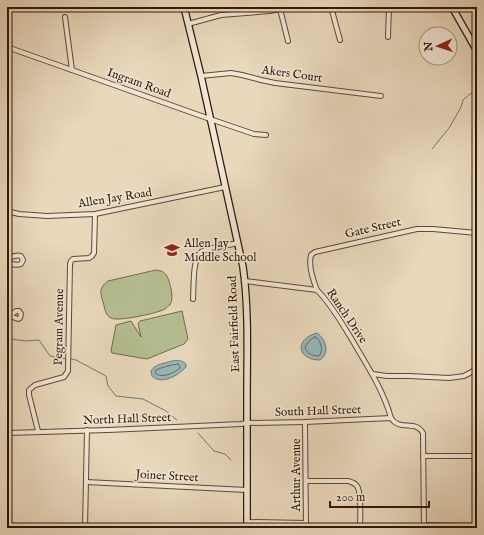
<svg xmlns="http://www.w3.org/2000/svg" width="484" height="535" font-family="'IM FELL English',serif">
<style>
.green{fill:#b5bf92;stroke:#726c4e}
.water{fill:#9ab8ba;stroke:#6f7874}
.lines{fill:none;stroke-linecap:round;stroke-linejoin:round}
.shore{stroke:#646862;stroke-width:1}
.stream{stroke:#6f7874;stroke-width:1}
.street-casing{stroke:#5e4837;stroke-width:6}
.secondary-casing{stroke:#2f180b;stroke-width:8}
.street{stroke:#f1e6d3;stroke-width:4}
.secondary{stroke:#f1e6d3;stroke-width:5.5}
.labels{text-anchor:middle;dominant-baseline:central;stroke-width:3;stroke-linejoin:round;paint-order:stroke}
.street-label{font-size:12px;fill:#2f180b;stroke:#f1e6d3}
.poi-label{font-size:12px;fill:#2f180b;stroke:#f1e6d3;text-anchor:start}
</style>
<rect width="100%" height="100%" fill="#e9d8bc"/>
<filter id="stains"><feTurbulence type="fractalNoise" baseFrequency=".005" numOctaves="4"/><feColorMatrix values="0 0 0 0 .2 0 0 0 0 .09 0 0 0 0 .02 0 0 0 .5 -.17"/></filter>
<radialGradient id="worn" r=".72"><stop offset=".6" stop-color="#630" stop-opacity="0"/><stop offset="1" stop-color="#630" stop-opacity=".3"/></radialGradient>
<g class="green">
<path d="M 156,270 C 164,271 166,273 169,281 C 171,288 174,298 170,305 C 169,305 166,308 165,309 C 158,313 118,322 111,318 C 105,315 105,309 103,302 C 100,292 99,288 108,281 Z"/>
<polygon points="182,311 188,339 184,344 147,359 112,353 111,351 116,325 131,321 141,337 138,324 140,321"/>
</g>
<g class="water">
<path d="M 317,333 C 326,339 330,353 320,360 C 297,360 294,339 317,333 Z"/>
<path d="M 172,361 C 177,360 182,360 186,364 L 186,367 C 178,376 161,385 152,376 L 151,371 C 155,364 165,363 172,361 Z"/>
</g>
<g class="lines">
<g class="shore">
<path d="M 315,337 C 321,340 324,351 319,356 C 312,356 308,354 305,348 C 306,343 311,339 315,337 Z"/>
<path d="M 178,364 L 180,366 L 180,368 C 174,373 162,379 155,373 L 156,370 C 163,367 170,365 178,364 Z"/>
</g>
<g class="stream">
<polyline points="432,149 449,128 456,116 461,107 463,100 470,94 477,91"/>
<polyline points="7,341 10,339 26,341 39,340 50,356 66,359"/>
<polyline points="71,359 76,360 106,376 108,386 116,396 143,399 166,411 177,420"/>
<polyline points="198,433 214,451 225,454 231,460"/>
</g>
<g class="street-casing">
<g id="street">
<polyline points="331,7 340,40"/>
<polyline points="280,9 288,41"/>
<polyline points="65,17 72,70"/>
<polyline points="188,24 221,15 270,11 287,7"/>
<polyline points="388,37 389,7"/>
<polyline points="7,47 210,119 254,134 266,135"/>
<polyline points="201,76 231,73 242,75 261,80 275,83 381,96"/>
<polyline points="7,211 19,214 47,216 95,214 225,187"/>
<path d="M 7,259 C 11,257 16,254 21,256 L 23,260 L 21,264 C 16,266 11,264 7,263"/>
<path d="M 245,281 L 317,290 C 331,304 341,322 351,338 C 366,364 383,389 391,418 C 400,432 415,419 423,433 L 424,528"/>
<path d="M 317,290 C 313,280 308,266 311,255 L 315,252 L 417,229 L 433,229 L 477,233"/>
<path d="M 193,299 C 194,287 192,260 201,252 C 207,248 230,245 238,243"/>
<polyline points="7,316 10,316 18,319 20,318 21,314 19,311 16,311 10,316"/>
<polyline points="373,374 387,376 409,376 449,378 464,376 477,369"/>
<polyline points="305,422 306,528"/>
<polyline points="38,431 29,395 29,390 35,385 64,377 68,371 70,264 71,261 73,259 89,258 92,256 94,253 95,214"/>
<polyline points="7,433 108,430 241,424 247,423 305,422 391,418"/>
<polyline points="423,456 477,456"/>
<path d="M 306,481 L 348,481 C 352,482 355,483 357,486 C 362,493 360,519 360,528"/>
<polyline points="86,482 247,490"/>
<polyline points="247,522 306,523"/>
<polyline points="424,525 477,526"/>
<polyline points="85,528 87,430"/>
</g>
</g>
<g class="secondary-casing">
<g id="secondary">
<path d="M 184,7 L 201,76 L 243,267 C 249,310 247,354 247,397 C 247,441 247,484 247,528"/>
<polyline points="452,7 477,51"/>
</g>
</g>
<use href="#street" class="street"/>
<use href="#secondary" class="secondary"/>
</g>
<defs>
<g id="school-bare" transform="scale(1.2)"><path d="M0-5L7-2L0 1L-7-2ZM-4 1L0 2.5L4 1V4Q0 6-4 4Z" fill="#8f2418" stroke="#f1e6d3" stroke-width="2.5" paint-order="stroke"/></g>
</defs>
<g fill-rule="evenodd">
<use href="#school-bare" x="172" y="250"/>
</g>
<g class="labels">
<g class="street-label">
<text transform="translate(292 74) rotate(8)">Akers Court</text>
<text transform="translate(139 83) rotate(20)">Ingram Road</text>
<text transform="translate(115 198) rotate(-9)">Allen Jay Road</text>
<text transform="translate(373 228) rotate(-13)">Gate Street</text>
<text transform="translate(347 316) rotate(56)">Ranch Drive</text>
<text transform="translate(234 324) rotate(-92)">East Fairfield Road</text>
<text transform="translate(59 327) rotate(-89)">Pegram Avenue</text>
<text transform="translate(318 411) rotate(-2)">South Hall Street</text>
<text transform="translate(127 419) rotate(-2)">North Hall Street</text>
<text transform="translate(296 475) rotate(-90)">Arthur Avenue</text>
<text transform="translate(167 476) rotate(3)">Joiner Street</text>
</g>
<g class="poi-label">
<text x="184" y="243">Allen Jay<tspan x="184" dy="14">Middle School</tspan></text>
</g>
</g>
<rect width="484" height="535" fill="none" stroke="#e9d8bc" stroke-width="24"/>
<rect x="8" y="8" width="468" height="519" fill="none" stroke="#2f180b" stroke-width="2"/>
<rect x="12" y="12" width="460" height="511" fill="none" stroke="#2f180b"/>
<g transform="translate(438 46) rotate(267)"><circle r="19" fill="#f1e6d3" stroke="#a39483"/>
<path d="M0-3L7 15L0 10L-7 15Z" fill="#8f2418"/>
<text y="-6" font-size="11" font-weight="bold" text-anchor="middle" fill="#2f180b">N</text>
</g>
<path d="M330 501v6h99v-6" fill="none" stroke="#2f180b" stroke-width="2"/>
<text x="336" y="501" font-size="12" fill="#2f180b" stroke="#f1e6d3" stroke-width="3" paint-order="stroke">200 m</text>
<rect width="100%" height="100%" filter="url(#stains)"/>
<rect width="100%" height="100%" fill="url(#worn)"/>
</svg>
